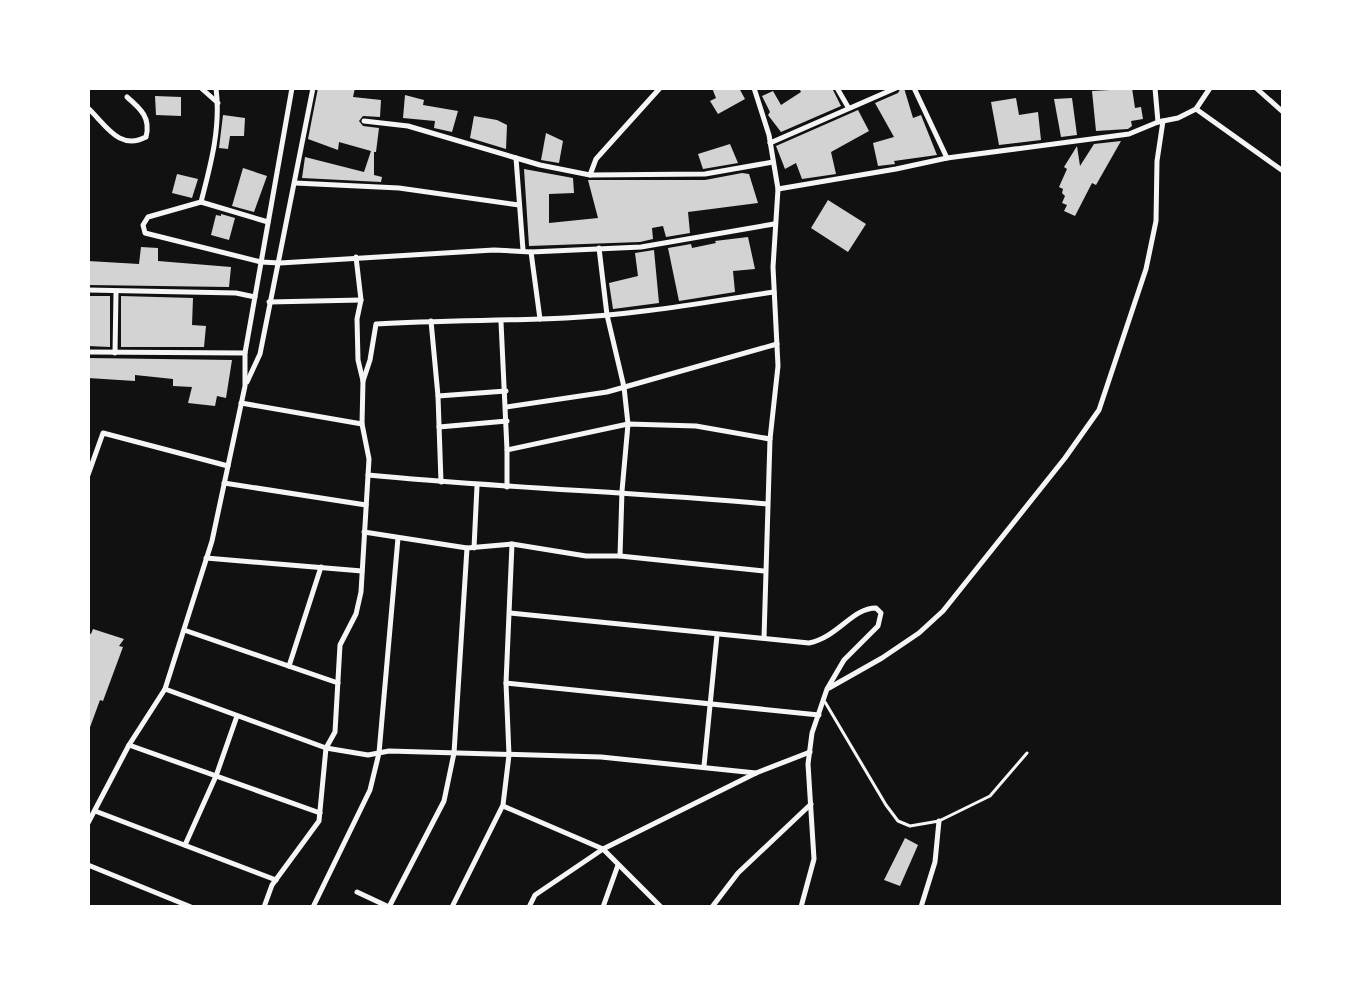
<svg xmlns="http://www.w3.org/2000/svg" width="1371" height="995" font-family="'Archivo Narrow',sans-serif">
<style>
.building{fill:#d3d3d3}
.lines{fill:none;stroke-linecap:round;stroke-linejoin:round}
.service{stroke:#f5f5f5;stroke-width:3}
.minor{stroke:#f5f5f5;stroke-width:5}
</style>
<rect width="100%" height="100%" fill="#111"/>
<g class="building">
<polygon points="318,88 355,88 353,97 381,100 380,117 363,116 359,121 363,126 379,128 376,152 374,152 374,175 382,177 381,182 302,178 305,157 364,172 371,151 339,142 338,150 308,139"/>
<polygon points="712,88 739,88 745,99 718,114 710,101 716,98"/>
<polygon points="799,88 832,88 841,106 781,132 768,115 770,112 762,96 773,91 781,105 801,92"/>
<polygon points="901,88 904,88 913,118 921,115 937,155 894,161 895,164 878,166 873,143 894,137 875,103 898,93"/>
<polygon points="1109,88 1132,88 1135,108 1141,107 1143,119 1131,121 1132,126 1128,129 1096,131 1092,91 1110,90"/>
<polygon points="405,95 424,100 423,105 458,111 452,132 434,128 435,121 403,118"/>
<polygon points="155,96 181,97 181,116 156,115"/>
<polygon points="1016,98 1019,115 1038,112 1041,140 999,145 991,102"/>
<polygon points="1072,98 1077,135 1061,137 1054,99"/>
<polygon points="858,110 869,131 831,152 836,174 802,179 796,163 785,169 776,146"/>
<polygon points="223,115 245,118 244,136 230,136 228,149 219,148"/>
<polygon points="474,116 497,120 507,125 506,149 470,138"/>
<polygon points="546,133 563,141 559,163 541,160"/>
<polygon points="1121,141 1096,185 1092,183 1075,216 1064,211 1067,205 1062,203 1065,196 1062,193 1063,189 1059,187 1067,169 1064,167 1077,146 1080,166 1094,144"/>
<polygon points="730,144 738,163 703,169 698,154"/>
<polygon points="243,168 267,176 254,212 232,206"/>
<polygon points="524,169 573,178 574,193 549,194 549,223 598,218 588,180 705,180 742,173 749,174 758,203 688,212 690,233 666,237 663,226 652,228 653,239 640,242 529,246"/>
<polygon points="177,174 198,179 192,198 172,193"/>
<polygon points="828,200 866,224 848,252 811,228"/>
<polygon points="221,214 235,218 229,240 211,235 216,215 221,216"/>
<polygon points="748,237 755,269 733,271 735,292 679,301 668,248 691,244 692,248 716,243 715,241"/>
<polygon points="141,247 158,248 158,261 231,267 229,287 88,285 88,261 139,264"/>
<polygon points="654,250 659,303 613,309 609,283 638,276 635,253"/>
<polygon points="90,296 110,296 110,347 88,346"/>
<polygon points="121,296 193,298 192,325 206,326 204,347 121,347"/>
<polygon points="88,358 232,360 226,398 217,396 215,406 188,403 192,387 173,386 173,379 135,375 135,381 88,378"/>
<polygon points="93,629 124,639 119,646 123,647 103,701 100,700 89,730 88,633 91,634"/>
<polygon points="905,838 918,845 900,886 884,880"/>
</g>
<g class="lines">
<polyline class="service" points="825,702 886,805 898,821 910,826 939,821 990,796 1027,753"/>
<g class="minor">
<polyline points="201,88 218,103"/>
<path d="M 216,88 C 221,127 211,164 201,202 L 148,217 L 143,225 L 145,233 L 261,262 L 280,263 L 494,250 L 531,252 L 641,247 L 774,224"/>
<polyline points="754,88 769,135 778,189 773,267 778,366 770,439 764,638"/>
<polyline points="837,88 848,107"/>
<polyline points="914,88 947,158"/>
<polyline points="1155,88 1158,122"/>
<polyline points="1256,88 1283,112"/>
<path d="M 88,108 C 106,125 119,151 146,137 C 151,118 141,109 127,97"/>
<polyline points="1196,109 1210,88"/>
<polyline points="364,121 408,126 540,165 590,175 705,174 773,162"/>
<polyline points="770,143 896,88"/>
<polyline points="516,158 523,250"/>
<polyline points="590,175 596,159 660,88"/>
<polyline points="295,183 399,188 519,205"/>
<polyline points="778,189 896,169 947,158 1129,134 1158,122 1178,118 1196,109 1283,171"/>
<polyline points="201,202 268,222"/>
<polyline points="599,248 607,315 624,387 628,424 622,491 620,556"/>
<polyline points="531,252 540,319"/>
<polyline points="88,290 236,293 255,297"/>
<polyline points="269,302 361,300"/>
<polyline points="431,321 438,396 441,482"/>
<polyline points="501,322 507,450"/>
<polyline points="88,352 245,353"/>
<polyline points="115,353 116,292"/>
<path d="M 363,381 L 370,360 L 376,324 C 439,320 503,321 566,318 C 636,315 706,302 774,292"/>
<polyline points="247,382 260,354 313,88"/>
<polyline points="438,396 506,391"/>
<polyline points="241,403 362,424"/>
<polyline points="506,407 607,392 777,344"/>
<polyline points="439,427 507,421"/>
<polyline points="88,475 103,433 228,466"/>
<path d="M 368,475 C 501,488 634,492 767,504"/>
<polyline points="224,483 366,505"/>
<polyline points="507,487 507,450 628,424 696,426 770,439"/>
<polyline points="364,532 467,548 512,544 586,556 620,556 764,571"/>
<polyline points="474,548 477,486"/>
<polyline points="206,558 362,571"/>
<path d="M 510,613 L 809,643 C 838,637 852,608 876,608 L 881,613 L 878,626 L 844,660 L 827,689 L 812,733 L 808,764 L 814,859 L 801,907"/>
<polyline points="184,630 338,683"/>
<polyline points="289,666 321,567"/>
<polyline points="506,683 819,715"/>
<polyline points="829,688 882,658 919,633 943,611 1065,458 1099,410 1146,269 1156,221 1157,161 1163,121"/>
<polyline points="165,689 326,748 368,755 389,751 601,757 756,773"/>
<polyline points="129,745 320,813"/>
<polyline points="704,766 717,635"/>
<polyline points="503,806 603,849 661,907"/>
<polyline points="95,811 276,880"/>
<polyline points="88,823 129,745 165,689 212,541 245,386 245,353 292,88"/>
<polyline points="185,845 216,776 237,716"/>
<polyline points="88,865 191,907"/>
<polyline points="357,892 389,907"/>
<polyline points="264,907 272,885 319,821 326,748 335,732 340,645 356,614 361,592 369,459 362,424 363,381 358,360 357,319 361,300 356,257"/>
<polyline points="313,907 370,790 379,753 398,538"/>
<polyline points="389,907 444,801 454,753 467,548"/>
<polyline points="452,907 503,805 509,755 506,683 512,544"/>
<polyline points="529,907 535,895 603,849 756,773 810,752"/>
<polyline points="603,907 618,865"/>
<polyline points="712,907 738,873 811,804"/>
<polyline points="921,907 935,862 939,821"/>
</g>
</g>
<rect width="1371" height="995" fill="none" stroke="#ffffff" stroke-width="180"/>
</svg>
